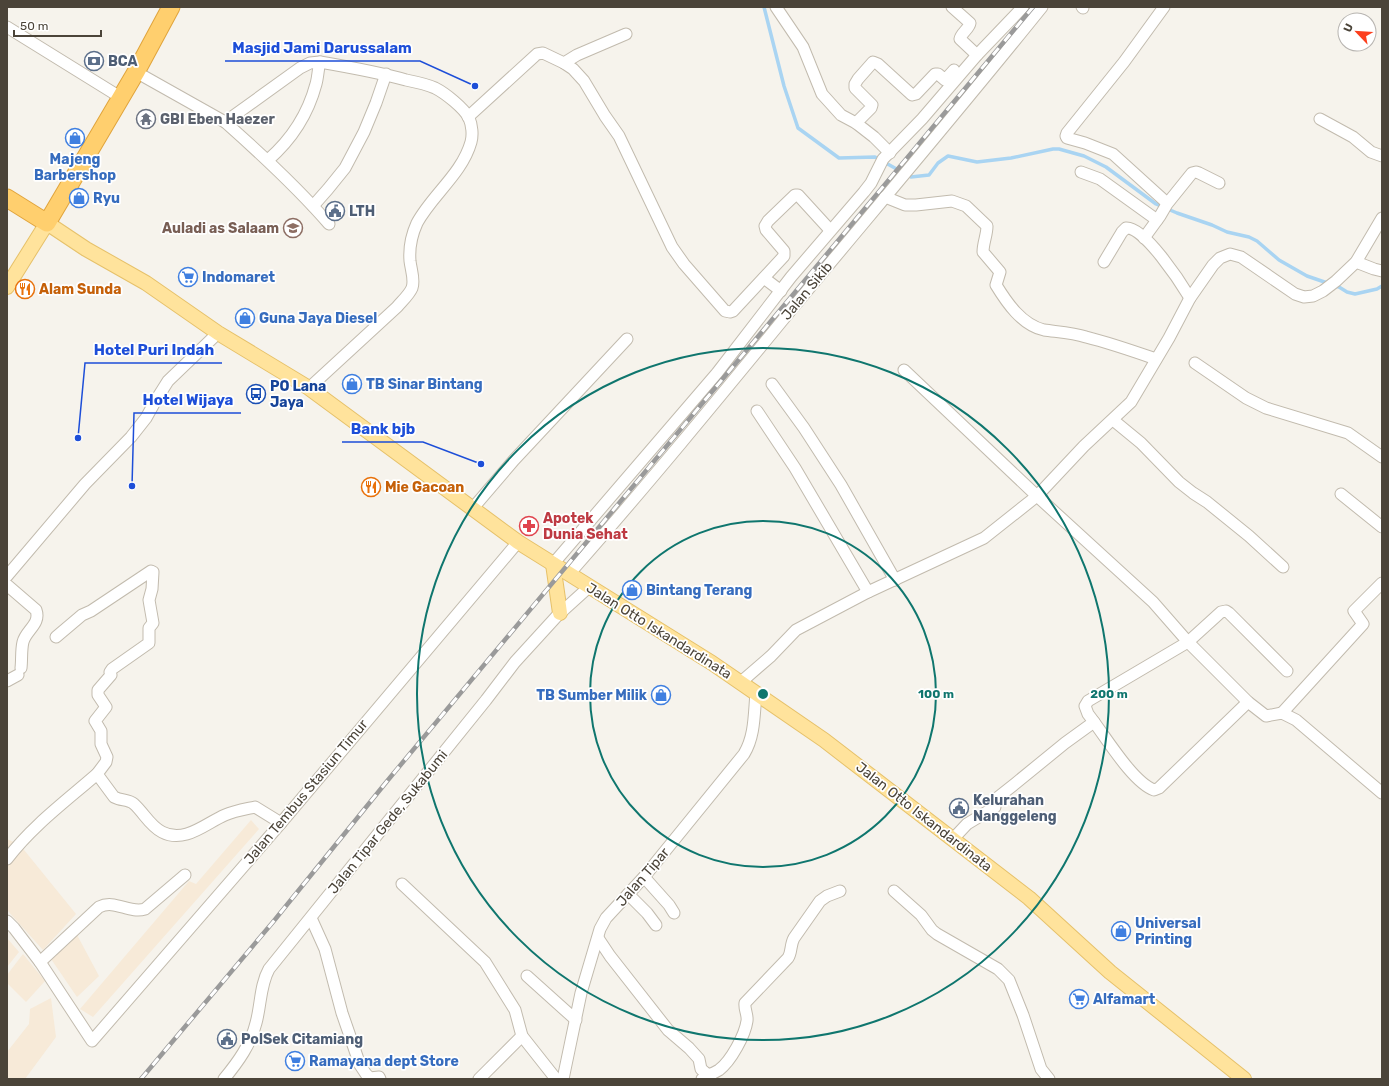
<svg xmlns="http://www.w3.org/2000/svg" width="1389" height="1086" font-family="Rubik,sans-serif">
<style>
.commercial{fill:#f7ead8}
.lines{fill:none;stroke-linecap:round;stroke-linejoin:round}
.stream{stroke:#a9d4f2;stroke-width:3.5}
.minor-casing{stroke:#c2bbae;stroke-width:13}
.major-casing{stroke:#e6c16a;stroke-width:16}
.highway-casing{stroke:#e0a43c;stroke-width:19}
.minor{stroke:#fff;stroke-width:11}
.major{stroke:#ffe39c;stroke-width:14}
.highway{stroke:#ffcf6e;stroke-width:17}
.rail-casing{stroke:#9a9a9a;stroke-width:4.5}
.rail{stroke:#fff;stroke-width:3;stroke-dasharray:9;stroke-linecap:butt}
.ring{fill:none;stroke:#0f766e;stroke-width:2}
.labels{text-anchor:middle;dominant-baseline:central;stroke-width:3.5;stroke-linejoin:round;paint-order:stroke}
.service-label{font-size:14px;font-weight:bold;fill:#4e5e75;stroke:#fff;text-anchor:start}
.worship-label{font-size:14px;font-weight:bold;fill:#5b616d;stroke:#fff;text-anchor:start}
.shop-label{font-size:14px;font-weight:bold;fill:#366cbe;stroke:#fff;text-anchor:start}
.education-label{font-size:14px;font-weight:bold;fill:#785e54;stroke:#fff;text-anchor:end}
.food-label{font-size:14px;font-weight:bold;fill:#c56008;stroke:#fff;text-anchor:start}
.street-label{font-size:14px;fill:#4b4439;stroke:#fff}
.transit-label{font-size:14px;font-weight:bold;fill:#164399;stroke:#fff;text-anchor:start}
.health-label{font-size:14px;font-weight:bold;fill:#be3a42;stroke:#fff;text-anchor:start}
.centre{fill:#0f766e;stroke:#fff;stroke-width:2}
.ring-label{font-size:12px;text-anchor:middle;font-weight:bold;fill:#0f766e;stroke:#fff;stroke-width:3.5;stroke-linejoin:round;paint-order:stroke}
.leader{fill:none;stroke:#1d4ed8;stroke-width:1.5}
.callout-dot{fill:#1d4ed8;stroke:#fff;stroke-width:1.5}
.callout-label{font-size:15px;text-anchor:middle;font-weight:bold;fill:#1d4ed8;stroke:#fff;stroke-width:3.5;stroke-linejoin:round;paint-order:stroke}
</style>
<rect width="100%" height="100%" fill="#f6f3ec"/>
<g class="commercial">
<polygon points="251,820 259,829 93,1017 80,1009 189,881 196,884"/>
<polygon points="7,839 20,845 76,914 43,950 7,910"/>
<polygon points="76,933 99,976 77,997 49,956"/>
<polygon points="7,938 19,952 7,967"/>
<polygon points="23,954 45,981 26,1002 7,983 7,975"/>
<polygon points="51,998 56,1037 25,1079 7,1079 7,1052 29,1024 30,1009"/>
</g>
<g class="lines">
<polyline class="stream" points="764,7 784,86 798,128 839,158 875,157 911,177 929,175 938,163 948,156 977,162 1011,158 1053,149 1059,149 1084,156 1106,167 1156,204 1177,213 1212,225 1227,232 1249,237 1257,241 1279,260 1307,276 1339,287 1347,292 1355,294 1377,289 1382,286"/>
<g class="minor-casing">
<g id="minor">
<polyline points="776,7 803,47 822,94 841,115 856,123 874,137 890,153"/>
<path d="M 952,7 L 970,23 C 969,29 961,33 960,39 L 977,55"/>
<polyline points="1082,7 1083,8"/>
<polyline points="1164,7 1124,62 1067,133 1066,136 1067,138 1085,143 1113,154 1167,203"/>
<polyline points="7,27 120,97"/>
<polyline points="564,63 573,69 584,81 605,116 619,136 672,247 684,264 725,311 730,312 733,311 784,256 784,251 766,230 765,226 768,221 795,195 798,195 830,230"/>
<path d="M 136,72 L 225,122 L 300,68 L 310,63 L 320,62 C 349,67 378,72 406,80 C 416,82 426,84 435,88 C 445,93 464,108 469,118 C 472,125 473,135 471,142 C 462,174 432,195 417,223 C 412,234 409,249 410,261 C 411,270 415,280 412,288 C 409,295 402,301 397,307 L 309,388"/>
<polyline points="468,117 537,54 543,53 564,63 577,55 626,34"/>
<polyline points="1320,119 1353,137 1371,152 1382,156"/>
<path d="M 225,122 C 261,154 297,187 329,224"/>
<polyline points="856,123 871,108 872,105 855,88 855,84 858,79 873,62 878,64 912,95 916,94 935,74 938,74 945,80 954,70"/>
<path d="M 268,160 C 291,140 308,114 316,84 C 318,77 318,69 320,62"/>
<polyline points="1081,172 1100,179 1157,220"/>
<path d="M 885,197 L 905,205 L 916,205 L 952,201 L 966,206 L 987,226 C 987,235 983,243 983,252 L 1000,272 L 996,285 C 1007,303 1022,325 1044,330 C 1058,332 1073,333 1086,337 C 1110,343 1133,351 1156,359"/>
<polyline points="313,206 328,189 345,168 364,132 376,103 386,74"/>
<polyline points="1144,238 1160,216 1167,204 1192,173 1196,172 1199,173 1219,183"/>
<path d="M 1104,262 L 1122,232 L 1126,228 C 1144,226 1181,283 1190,298"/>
<polyline points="1356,262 1374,269 1382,271"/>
<polyline points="764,278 781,291"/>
<polyline points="1195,363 1246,398 1266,408 1348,433 1382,457"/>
<polyline points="904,370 1037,496 1153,602 1188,642 1248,702 1266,716 1282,713 1296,720 1382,793"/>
<polyline points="772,384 804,428 841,485 895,580"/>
<polyline points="757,411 795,468 868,592"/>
<polyline points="1113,420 1141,443 1179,482 1193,493 1207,502 1249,536 1283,567"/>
<polyline points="1341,494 1382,527"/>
<polyline points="473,508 514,460 627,339"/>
<polyline points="553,564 717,373 791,277 864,192 871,183 883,159 922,119 977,55 1023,7"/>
<path d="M 569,574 C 645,488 718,399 791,310 C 875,209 960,109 1042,7"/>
<polyline points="7,576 85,484 131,437 146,418 156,400 168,381 218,333"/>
<path d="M 7,585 L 36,610 C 41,624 26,630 23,642 C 21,650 22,660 21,668"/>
<polyline points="56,637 82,615 91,611 151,571 153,572 152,589 149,600 153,623 149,628 149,643 112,669 110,672 111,675 98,690 98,695 106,707 95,721 101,731 101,744 107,757 106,762 97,774"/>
<polyline points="7,681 18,675"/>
<polyline points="741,682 771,656 796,630 868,592 984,538 1037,496 1084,446 1131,402 1169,338 1190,298 1213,265 1220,258 1230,254 1241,257 1295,294 1304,297 1313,296 1323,291 1336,281 1356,262 1382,218"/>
<path d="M 1248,702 L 1159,788 L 1154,790 C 1132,782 1104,734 1088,714 L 1085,706 L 1088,701 L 1188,642 L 1221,612 L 1226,611 L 1229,613 L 1287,671"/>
<polyline points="1282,713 1363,624 1354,611 1382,583"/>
<polyline points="952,840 967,824 995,807 995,801 997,798 1016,783 1065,743 1094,722"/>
<path d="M 7,859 C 32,826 66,801 97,774 L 114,797 C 121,801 128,799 134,804 C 144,813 150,826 162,832 C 185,844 206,823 225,815 C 234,811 246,809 255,807 L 281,823"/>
<polyline points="644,877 669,905 674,913"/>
<polyline points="402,884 485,962 515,1010 522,1036 556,1079"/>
<polyline points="894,891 921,915 932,930 937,934 998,969 1009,980 1023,1015 1041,1069 1049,1079"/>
<polyline points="628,894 647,913 656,925"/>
<polyline points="311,918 325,949 342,1013 360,1065 366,1074 370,1078 379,1077 380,1079"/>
<polyline points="7,921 14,928 40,962 92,1041 281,823 518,542"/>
<polyline points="598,938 610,956 668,1030 689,1048 699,1059 701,1069 708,1075 702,1079"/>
<path d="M 40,962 L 99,907 C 115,899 129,914 145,909 L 185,875"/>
<polyline points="527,976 576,1020"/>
<path d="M 224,1079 C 238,1062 251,1044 256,1023 C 261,1005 260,985 269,969 L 486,700 L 515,662 L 557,616 L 589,587"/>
<polyline points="479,1079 522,1036"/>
<path d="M 563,1079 L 581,993 L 600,929 L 606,918 L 644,877 L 744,754 C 755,736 754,714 756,693"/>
<path d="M 711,1079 L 708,1075 C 711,1074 716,1072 719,1070 C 731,1061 745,1035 747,1021 C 748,1015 744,1009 745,1003 L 788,958 C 792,952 790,945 794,938 L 820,901 L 827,896 L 840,891"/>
</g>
</g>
<g class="major-casing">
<g id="major">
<polyline points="7,287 47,223 86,249 146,283 218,333 309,388 518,542 712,663 824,740 1029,898 1110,972 1244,1079"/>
<polyline points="553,564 560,613"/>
</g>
</g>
<g class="highway-casing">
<polyline id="highway" points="7,198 47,223 136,72 171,7"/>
</g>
<use href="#minor" class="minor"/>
<use href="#major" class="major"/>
<use href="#highway" class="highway"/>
<g class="rail-casing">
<polyline id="rail" points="141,1079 273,922 388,780 1033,7"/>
</g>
<use href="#rail" class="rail"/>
</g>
<g class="ring">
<circle cx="763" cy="694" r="173"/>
<circle cx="763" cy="694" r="346"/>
</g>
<defs>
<g id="bank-ring" transform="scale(1)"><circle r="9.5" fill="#fff" stroke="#5c6f8a" stroke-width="1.5"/><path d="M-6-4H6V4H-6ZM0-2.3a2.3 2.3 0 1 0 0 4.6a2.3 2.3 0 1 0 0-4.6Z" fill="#5c6f8a"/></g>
<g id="temple-ring" transform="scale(1)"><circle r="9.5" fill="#fff" stroke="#6b7280" stroke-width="1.5"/><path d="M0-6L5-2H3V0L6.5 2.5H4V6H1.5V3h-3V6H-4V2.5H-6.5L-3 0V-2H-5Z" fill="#6b7280"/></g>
<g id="shop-ring" transform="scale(1)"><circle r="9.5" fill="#fff" stroke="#3f7fe0" stroke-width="1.5"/><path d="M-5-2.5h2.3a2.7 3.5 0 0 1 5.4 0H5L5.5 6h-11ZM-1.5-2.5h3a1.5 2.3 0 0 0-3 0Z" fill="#3f7fe0"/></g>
<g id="civic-ring" transform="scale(1)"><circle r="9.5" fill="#fff" stroke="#5c6f8a" stroke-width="1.5"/><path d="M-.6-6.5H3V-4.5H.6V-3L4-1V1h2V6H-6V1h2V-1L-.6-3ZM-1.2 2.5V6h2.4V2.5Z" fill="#5c6f8a"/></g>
<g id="school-ring" transform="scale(1)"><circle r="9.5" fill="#fff" stroke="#8d6e63" stroke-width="1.5"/><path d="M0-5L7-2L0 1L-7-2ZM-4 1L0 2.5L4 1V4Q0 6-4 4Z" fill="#8d6e63"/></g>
<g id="supermarket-ring" transform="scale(1)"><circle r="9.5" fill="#fff" stroke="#3f7fe0" stroke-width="1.5"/><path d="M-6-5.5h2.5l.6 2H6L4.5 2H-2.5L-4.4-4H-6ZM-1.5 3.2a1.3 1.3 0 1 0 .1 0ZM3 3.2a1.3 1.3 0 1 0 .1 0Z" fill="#3f7fe0"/></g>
<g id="restaurant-ring" transform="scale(1)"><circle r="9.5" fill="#fff" stroke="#e8710a" stroke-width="1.5"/><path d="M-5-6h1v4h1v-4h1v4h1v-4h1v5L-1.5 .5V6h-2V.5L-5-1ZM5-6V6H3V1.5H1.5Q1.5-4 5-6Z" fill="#e8710a"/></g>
<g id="bus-ring" transform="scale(1)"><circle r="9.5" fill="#fff" stroke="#1a4fb4" stroke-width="1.5"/><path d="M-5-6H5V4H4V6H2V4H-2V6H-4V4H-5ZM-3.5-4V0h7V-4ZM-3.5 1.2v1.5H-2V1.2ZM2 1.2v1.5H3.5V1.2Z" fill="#1a4fb4"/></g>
<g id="pharmacy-ring" transform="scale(1)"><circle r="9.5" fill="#fff" stroke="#e0444e" stroke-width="1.5"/><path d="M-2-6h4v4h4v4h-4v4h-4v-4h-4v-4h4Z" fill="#e0444e"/></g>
</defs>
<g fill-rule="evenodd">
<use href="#bank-ring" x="94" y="61"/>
<use href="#temple-ring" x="146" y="119"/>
<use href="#shop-ring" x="75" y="138"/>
<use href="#shop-ring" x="79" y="198"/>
<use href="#civic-ring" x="335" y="211"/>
<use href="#school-ring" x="293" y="228"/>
<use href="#supermarket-ring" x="188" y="277"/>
<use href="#restaurant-ring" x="25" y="289"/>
<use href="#shop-ring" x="245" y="318"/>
<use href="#shop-ring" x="352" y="384"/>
<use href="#bus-ring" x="256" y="394"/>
<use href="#restaurant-ring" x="371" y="487"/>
<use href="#pharmacy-ring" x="529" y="526"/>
<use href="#shop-ring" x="632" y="590"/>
<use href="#shop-ring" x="661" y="695"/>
<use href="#civic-ring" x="959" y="808"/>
<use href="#shop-ring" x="1121" y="931"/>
<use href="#supermarket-ring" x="1079" y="999"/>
<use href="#civic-ring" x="227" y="1039"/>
<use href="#supermarket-ring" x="295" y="1061"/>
</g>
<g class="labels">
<g class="service-label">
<text x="108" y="61">BCA</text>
<text x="349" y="211">LTH</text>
<text x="973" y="800">Kelurahan<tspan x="973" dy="16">Nanggeleng</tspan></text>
<text x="241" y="1039">PolSek Citamiang</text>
</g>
<g class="worship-label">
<text x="160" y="119">GBI Eben Haezer</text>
</g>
<g class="shop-label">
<text x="75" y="159" text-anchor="middle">Majeng<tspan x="75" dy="16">Barbershop</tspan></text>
<text x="93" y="198">Ryu</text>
<text x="202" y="277">Indomaret</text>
<text x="259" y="318">Guna Jaya Diesel</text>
<text x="366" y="384">TB Sinar Bintang</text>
<text x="646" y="590">Bintang Terang</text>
<text x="647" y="695" text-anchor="end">TB Sumber Milik</text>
<text x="1135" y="923">Universal<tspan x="1135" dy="16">Printing</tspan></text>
<text x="1093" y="999">Alfamart</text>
<text x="309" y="1061">Ramayana dept Store</text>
</g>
<g class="education-label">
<text x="279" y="228">Auladi as Salaam</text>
</g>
<g class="food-label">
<text x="39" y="289">Alam Sunda</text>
<text x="385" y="487">Mie Gacoan</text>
</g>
<g class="street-label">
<text transform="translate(807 291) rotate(-50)">Jalan Sikib</text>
<text transform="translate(659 631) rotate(32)">Jalan Otto Iskandardinata</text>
<text transform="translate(306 792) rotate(-50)">Jalan Tembus Stasiun Timur</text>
<text transform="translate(924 817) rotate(38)">Jalan Otto Iskandardinata</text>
<text transform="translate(388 822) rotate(-51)">Jalan Tipar Gede, Sukabumi</text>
<text transform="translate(643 877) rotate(-49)">Jalan Tipar</text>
</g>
<g class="transit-label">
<text x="270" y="386">PO Lana<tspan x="270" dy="16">Jaya</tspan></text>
</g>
<g class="health-label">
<text x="543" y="518">Apotek<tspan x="543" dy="16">Dunia Sehat</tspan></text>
</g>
</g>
<circle cx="763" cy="694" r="6" class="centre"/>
<g class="ring-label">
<text x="936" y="698">100 m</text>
<text x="1109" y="698">200 m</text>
</g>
<path class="leader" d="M475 86L420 61H225M78 438L85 363H222M132 486L134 413H241M481 464L423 442H342"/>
<g class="callout-dot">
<circle cx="475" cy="86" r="4"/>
<circle cx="78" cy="438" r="4"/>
<circle cx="132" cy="486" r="4"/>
<circle cx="481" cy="464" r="4"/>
</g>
<g class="callout-label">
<text x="322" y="53">Masjid Jami Darussalam</text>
<text x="154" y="355">Hotel Puri Indah</text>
<text x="188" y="405">Hotel Wijaya</text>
<text x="383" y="434">Bank bjb</text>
</g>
<rect width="1389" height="1086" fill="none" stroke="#4b4439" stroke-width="16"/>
<g transform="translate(1357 32) rotate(295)"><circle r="19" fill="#ffffff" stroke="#b7b4b0"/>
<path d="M0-3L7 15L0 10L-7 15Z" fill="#fc3f1d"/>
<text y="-6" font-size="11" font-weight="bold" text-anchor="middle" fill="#4b4439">U</text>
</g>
<path d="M14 30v6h87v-6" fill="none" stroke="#4b4439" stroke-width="2"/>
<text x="20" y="30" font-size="12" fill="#4b4439" stroke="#ffffff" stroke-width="3" paint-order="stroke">50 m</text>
</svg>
